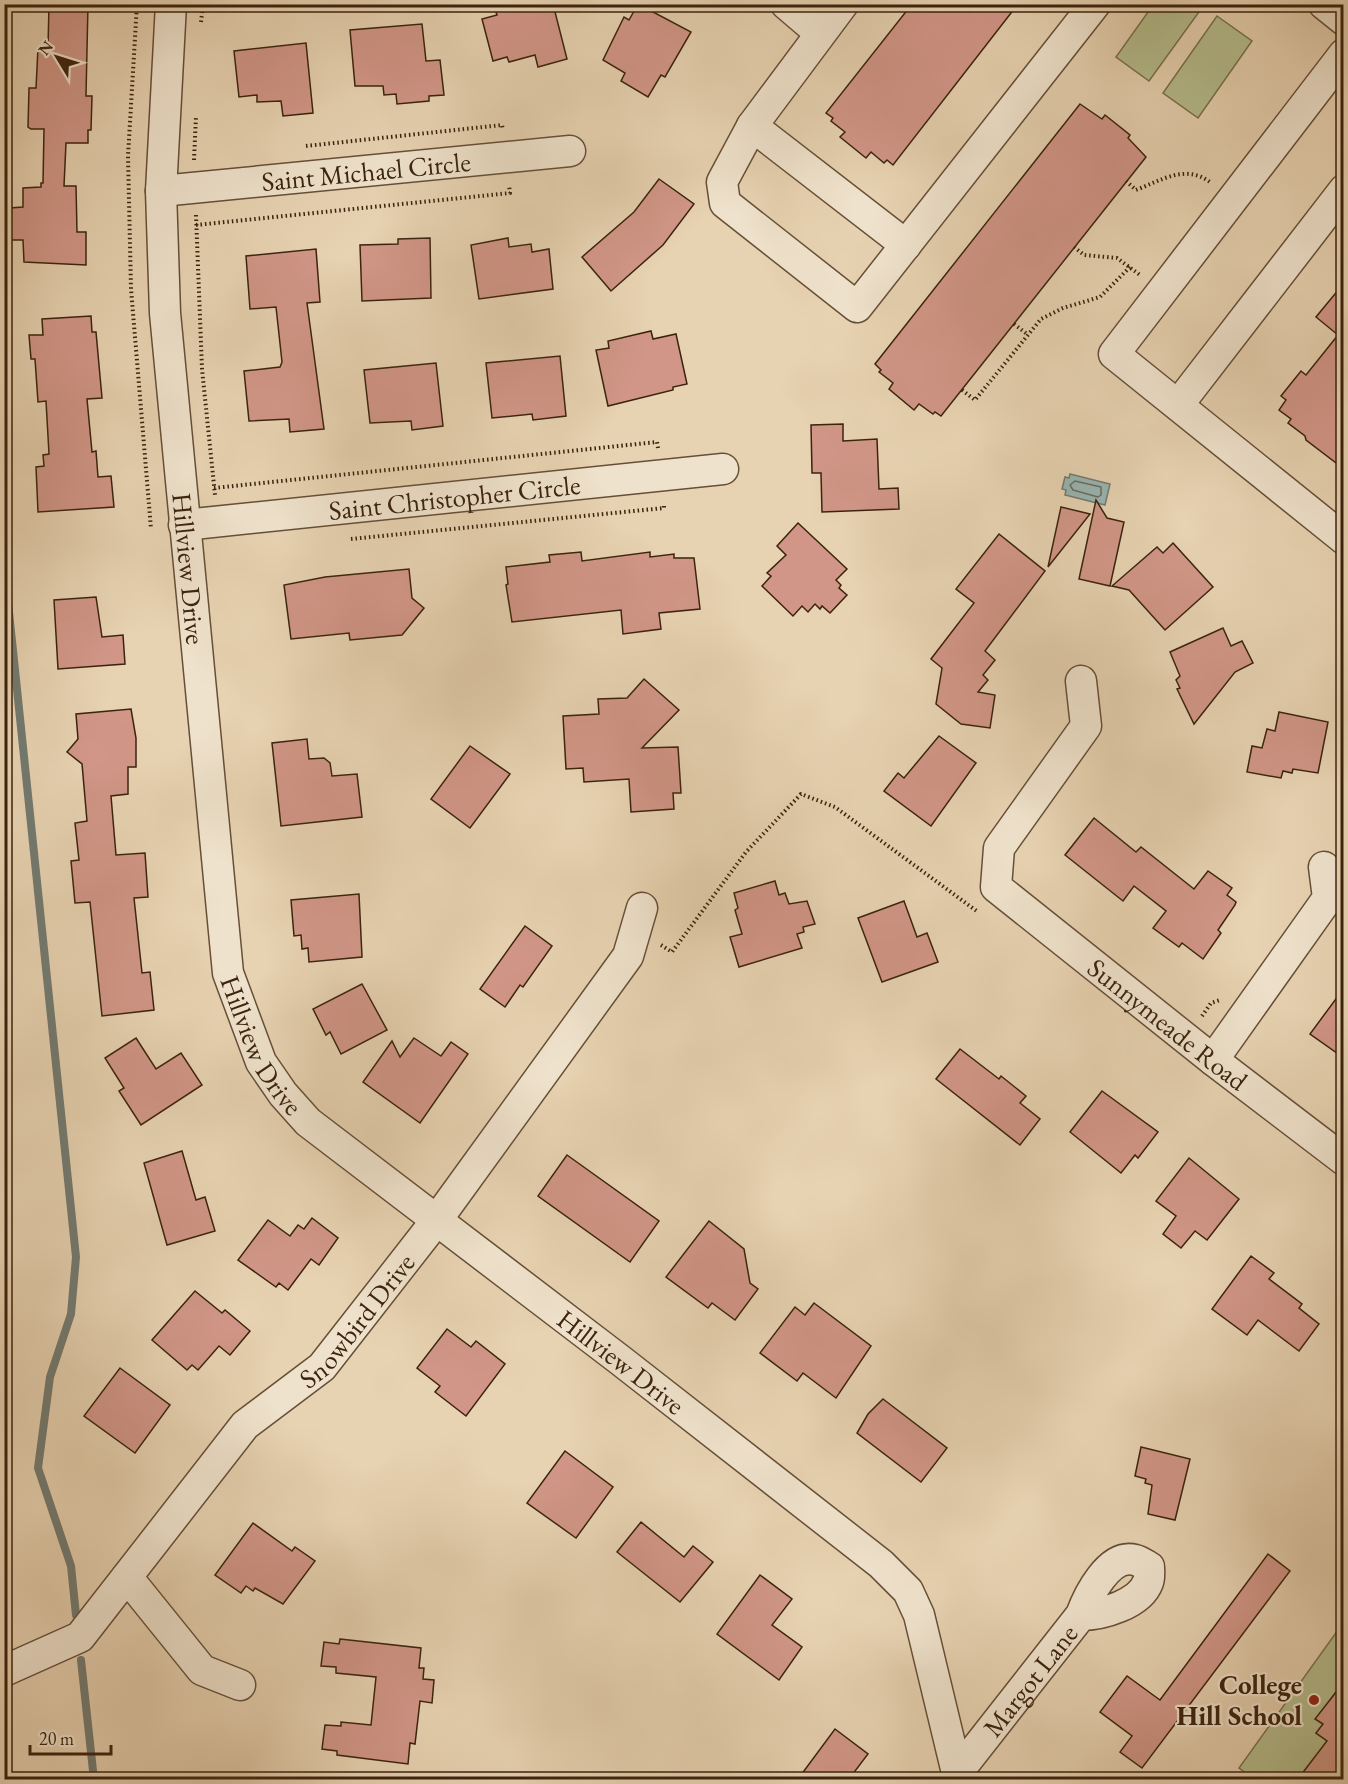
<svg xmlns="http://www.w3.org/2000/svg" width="1348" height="1784" font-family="'EB Garamond',serif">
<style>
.green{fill:#b5bc8c;stroke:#78704d;stroke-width:1.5}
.water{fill:#98b6b3;stroke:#737b71;stroke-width:1.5}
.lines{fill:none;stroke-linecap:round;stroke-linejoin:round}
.shore{stroke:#6a6c60;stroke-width:1.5}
.stream{stroke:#737b71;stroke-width:8}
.building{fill:#d19687;stroke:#3b230e;stroke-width:1.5}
.minor-casing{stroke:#664f37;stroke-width:33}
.path{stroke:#3b230e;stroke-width:4;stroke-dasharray:1.5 3;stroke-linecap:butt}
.minor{stroke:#efe2cc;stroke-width:30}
.poi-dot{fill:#8f2418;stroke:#efe2cc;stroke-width:2}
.labels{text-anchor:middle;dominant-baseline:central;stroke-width:4.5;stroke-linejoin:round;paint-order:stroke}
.street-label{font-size:27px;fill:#3b230e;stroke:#efe2cc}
.poi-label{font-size:27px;font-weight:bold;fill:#3b230e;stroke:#efe2cc;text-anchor:end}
</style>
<rect width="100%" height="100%" fill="#e7d2b1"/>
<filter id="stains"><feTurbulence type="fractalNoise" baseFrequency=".00333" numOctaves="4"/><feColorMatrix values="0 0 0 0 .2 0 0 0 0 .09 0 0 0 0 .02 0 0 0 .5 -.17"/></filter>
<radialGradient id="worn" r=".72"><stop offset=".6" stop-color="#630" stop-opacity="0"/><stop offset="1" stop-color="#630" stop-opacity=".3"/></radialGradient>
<g class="green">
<polygon points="1153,5 1204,5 1149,81 1116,57"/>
<polygon points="1217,16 1252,41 1198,118 1163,93"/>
<polygon points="1343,1623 1343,1682 1316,1719 1323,1724 1316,1733 1327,1741 1298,1779 1254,1779 1239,1768"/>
</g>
<polygon class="water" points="1070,474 1110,484 1105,505 1065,495 1066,490 1062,489 1065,477 1069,478"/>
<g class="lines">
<polygon class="shore" points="1075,481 1101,487 1101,495 1098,497 1073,490 1070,485"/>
<g class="stream">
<polyline points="4,564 76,1257 71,1314 50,1377 38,1468 71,1566 76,1615"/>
<polyline points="81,1660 94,1780"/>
</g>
</g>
<g class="building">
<polygon points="49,4 88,4 86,96 92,96 91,130 88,130 88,143 66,143 64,186 76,186 77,232 86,232 86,265 24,262 23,240 11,240 10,208 23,207 23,188 41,187 41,183 43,183 44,129 31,129 28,127 29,88 36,88 38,48 48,48"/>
<polygon points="513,4 553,4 567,59 538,67 535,55 509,62 507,57 493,61 482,19 497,15 495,9"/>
<polygon points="638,4 691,32 665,77 661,75 648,97 621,81 625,73 603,60 624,17 629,20"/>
<polygon points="912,4 1018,4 893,165 887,160 884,163 871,152 866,158 840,137 845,132 831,121 833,118 826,113"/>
<polygon points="422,24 426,61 440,60 444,95 429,96 429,101 397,104 396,94 384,95 383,86 355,86 350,30"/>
<polygon points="306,43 313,113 283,116 281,101 257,102 257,95 239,97 234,51"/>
<polygon points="1080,104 1102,119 1105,115 1130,135 1128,138 1146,157 941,416 935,412 933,414 919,404 914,410 889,389 893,383 879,372 881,370 875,364"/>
<polygon points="659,179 694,204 663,245 611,291 582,257 634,212"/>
<polygon points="430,238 431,298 362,301 360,245 398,244 398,239"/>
<polygon points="508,238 509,247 531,244 532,252 549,249 553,289 479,299 471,245"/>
<polygon points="316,249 320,302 307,303 324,429 290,432 289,419 249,421 244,371 280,367 282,362 276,307 250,309 246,256"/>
<polygon points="1344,283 1344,469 1306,440 1305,436 1288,423 1291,419 1279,410 1286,400 1281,396 1301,371 1306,375 1338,335 1316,317"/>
<polygon points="91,316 92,332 96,332 102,398 87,399 92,452 96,451 98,477 111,476 114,507 38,512 36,467 44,466 43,455 49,454 46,401 38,402 35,359 31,359 29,335 43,335 42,319"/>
<polygon points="651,331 653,339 676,334 687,384 673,387 673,390 608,406 596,350 609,348 608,341"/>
<polygon points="560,356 566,416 533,420 532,414 492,418 486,363"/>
<polygon points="436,363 443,426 412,430 411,421 370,423 364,370"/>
<polygon points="843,424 843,441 877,439 879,489 898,488 899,509 822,512 821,473 812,473 811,425"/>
<polygon points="1096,500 1107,518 1124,522 1110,586 1079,579"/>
<polygon points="1061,507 1090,514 1048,567"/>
<polygon points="798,523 847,569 836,580 841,585 839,588 847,595 830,613 822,606 820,609 815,604 808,612 802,606 793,616 762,586 771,576 767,573 786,555 777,546"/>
<polygon points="999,534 1045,571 985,651 995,660 983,675 988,680 978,692 995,695 990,728 961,724 936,704 942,668 931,659 974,603 956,589"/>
<polygon points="1173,543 1213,587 1165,630 1129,590 1112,586 1157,547 1163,553"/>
<polygon points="581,552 582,561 650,552 650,557 674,554 674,558 694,558 700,609 659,613 661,629 623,634 621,610 512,622 506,585 508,584 506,567 550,562 549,555"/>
<polygon points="409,569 412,598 424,608 402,635 350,640 349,633 291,639 284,585 325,577"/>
<polygon points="96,597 102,637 123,635 125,664 58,669 54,600"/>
<polygon points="1223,628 1231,646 1242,641 1253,663 1235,672 1194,724 1177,689 1180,688 1176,680 1180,676 1170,652"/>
<polygon points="644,679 679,710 642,748 678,747 681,793 673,793 674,809 631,812 629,779 584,782 583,768 566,769 563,716 599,714 598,699 627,698"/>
<polygon points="131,709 136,738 136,767 128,767 128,794 111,796 116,855 145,853 148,897 134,898 142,973 150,972 154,1010 102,1016 90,902 75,903 71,861 79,860 75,823 87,821 82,764 67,752 78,739 76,714"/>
<polygon points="1279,712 1328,722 1318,773 1293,769 1292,773 1283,771 1281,778 1247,772 1252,746 1262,748 1267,729 1275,731"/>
<polygon points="939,736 976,763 931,826 884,791 898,773 904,778"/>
<polygon points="307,739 309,759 324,758 330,763 332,776 357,774 362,817 281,826 272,743"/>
<polygon points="470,746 510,774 470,828 431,799"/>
<polygon points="1094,818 1136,852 1141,847 1194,889 1208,871 1232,888 1227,895 1236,902 1235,905 1218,930 1221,933 1203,959 1182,943 1179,947 1153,928 1166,911 1134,886 1123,901 1065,855"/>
<polygon points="775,881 779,895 785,893 789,904 807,901 815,924 803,927 804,932 797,934 802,948 739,967 730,937 742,934 735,910 738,908 734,893"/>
<polygon points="359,894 362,957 309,962 308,948 302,949 301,935 294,936 291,900"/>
<polygon points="904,901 917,937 927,933 938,962 882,982 858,918"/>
<polygon points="525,926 552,946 523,987 520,985 505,1007 480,989"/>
<polygon points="362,984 387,1030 341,1054 330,1032 326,1035 313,1009"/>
<polygon points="1344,988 1344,1058 1310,1034"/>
<polygon points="136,1038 156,1069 181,1053 202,1085 141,1125 119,1091 124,1088 105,1058"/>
<polygon points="414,1038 441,1056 451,1042 468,1054 420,1123 363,1082 392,1041 400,1057"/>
<polygon points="960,1049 999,1079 1001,1076 1026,1096 1020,1103 1040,1119 1020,1145 936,1079"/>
<polygon points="1102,1091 1158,1132 1138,1158 1135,1155 1121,1173 1070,1132"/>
<polygon points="182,1151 196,1200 205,1197 215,1231 167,1245 144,1163"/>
<polygon points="567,1155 659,1221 630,1262 538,1196"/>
<polygon points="1189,1158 1239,1199 1207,1240 1195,1231 1181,1248 1163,1234 1176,1216 1156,1201"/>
<polygon points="312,1218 338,1238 319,1265 311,1259 288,1290 279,1283 276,1287 238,1260 268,1220 290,1236 298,1225 304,1229"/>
<polygon points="709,1221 744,1249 750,1283 758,1289 735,1320 712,1303 708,1308 666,1277"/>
<polygon points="1251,1256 1274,1273 1269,1279 1302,1304 1299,1308 1319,1324 1299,1351 1258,1320 1247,1335 1212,1309"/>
<polygon points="195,1291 222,1313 225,1310 250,1331 230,1355 219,1346 198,1370 192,1365 187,1370 152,1340"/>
<polygon points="814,1303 871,1346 836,1398 803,1373 797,1381 760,1353 795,1307 805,1315"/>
<polygon points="447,1329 471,1347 476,1341 505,1364 466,1416 435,1392 440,1386 417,1368"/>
<polygon points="120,1368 170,1405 135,1453 84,1416"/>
<polygon points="883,1399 947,1448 921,1482 857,1433 868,1414"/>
<polygon points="1141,1447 1190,1459 1175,1520 1148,1514 1152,1485 1145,1483 1146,1479 1135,1476"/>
<polygon points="565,1451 613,1487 576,1538 527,1503"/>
<polygon points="641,1522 684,1557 693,1546 713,1562 680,1602 617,1552"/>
<polygon points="253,1523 292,1551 295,1547 315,1561 283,1604 255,1588 253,1591 246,1586 241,1593 215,1575"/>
<polygon points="1268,1554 1290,1571 1142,1768 1120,1752 1132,1736 1100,1712 1127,1676 1160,1700"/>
<polygon points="760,1575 792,1599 772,1625 802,1647 779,1680 717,1634"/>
<polygon points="340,1639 421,1648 419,1668 424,1668 423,1679 434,1680 432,1703 420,1701 415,1744 410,1743 408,1764 337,1755 337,1751 322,1749 325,1725 341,1726 341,1722 371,1725 376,1677 336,1673 336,1667 321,1666 324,1642 339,1644"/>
<polygon points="1344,1682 1344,1779 1298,1779 1327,1741 1316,1733 1323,1724 1315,1719"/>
<polygon points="835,1729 868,1754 849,1779 798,1779"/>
</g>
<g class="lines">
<g class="minor-casing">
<g id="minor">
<path id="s1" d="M 171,4 L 161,191 L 165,313 L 228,973 L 261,1062 L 283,1094 L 308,1122 L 620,1360 L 881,1564 L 908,1591 L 919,1615 L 957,1773 L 961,1780"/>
<polyline points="786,4 820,33"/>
<polyline points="843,4 752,126 722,182 725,203 857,307 1095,4"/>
<polyline points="1324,4 1344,20"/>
<polyline points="1344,54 1114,354 1344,539"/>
<polyline points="752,126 906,245"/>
<path id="s2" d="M 161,191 L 570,151"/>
<polyline points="1178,405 1344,190"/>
<path id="s3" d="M 184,525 L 723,469"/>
<path id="s4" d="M 1081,681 L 1086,726 L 999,848 L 996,887 L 1213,1060 L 1344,1160"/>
<polyline points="1213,1060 1328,898 1324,867"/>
<polyline points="127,1577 202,1670 240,1685"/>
<path id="s5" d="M 4,1671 L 80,1637 L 245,1425 L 322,1367 L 436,1221 L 628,956 L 642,908"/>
<path id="s6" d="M 957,1773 L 1081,1615 C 1088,1596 1109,1553 1135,1560 C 1140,1561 1145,1565 1149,1567 C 1149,1571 1150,1578 1148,1582 C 1140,1604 1102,1615 1081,1615"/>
</g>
</g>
<g class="path">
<polyline points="137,4 128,156 131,289 151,529"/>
<polyline points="201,22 203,4"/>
<polyline points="306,146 502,125 503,130"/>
<polyline points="194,160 196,116"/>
<path d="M 1126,181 L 1136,190 C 1162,180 1185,164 1210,182"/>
<polyline points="196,215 202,369 215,495"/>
<polyline points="196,225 510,193 509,185"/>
<polyline points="1074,247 1084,255 1117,258 1140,275"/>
<polyline points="1014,324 1027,334"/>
<polyline points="962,390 975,400 1041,319 1063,308 1100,297 1130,267"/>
<polyline points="214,488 657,442 658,448"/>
<polyline points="351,539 664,508 664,503"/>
<polyline points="661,945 672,952 746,852 801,794 835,807 978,912"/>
<polyline points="1202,1016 1211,1003 1220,1000"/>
</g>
<use href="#minor" class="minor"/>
</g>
<circle class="poi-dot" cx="1314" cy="1700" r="6"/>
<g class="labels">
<g class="street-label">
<text stroke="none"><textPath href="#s2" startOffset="206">Saint Michael Circle</textPath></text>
<text stroke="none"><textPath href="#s3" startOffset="272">Saint Christopher Circle</textPath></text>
<text stroke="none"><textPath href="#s1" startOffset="566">Hillview Drive</textPath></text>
<text stroke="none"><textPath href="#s4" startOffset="454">Sunnymeade Road</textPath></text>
<text stroke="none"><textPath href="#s1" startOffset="1052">Hillview Drive</textPath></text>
<text stroke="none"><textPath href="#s5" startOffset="506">Snowbird Drive</textPath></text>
<text stroke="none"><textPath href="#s1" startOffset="1538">Hillview Drive</textPath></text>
<text stroke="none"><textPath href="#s6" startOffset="118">Margot Lane</textPath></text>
</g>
<g class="poi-label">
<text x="1302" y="1684">College<tspan x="1302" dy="31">Hill School</tspan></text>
</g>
</g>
<rect width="1348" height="1784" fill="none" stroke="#e7d2b1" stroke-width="24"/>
<rect x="6" y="6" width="1336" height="1772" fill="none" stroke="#3b230e" stroke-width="3"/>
<rect x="12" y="12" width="1324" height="1760" fill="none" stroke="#3b230e" stroke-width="1.5"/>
<g transform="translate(57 57) rotate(308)" stroke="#efe2cc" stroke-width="4.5" paint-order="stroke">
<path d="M0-4.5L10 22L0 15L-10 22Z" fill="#3b230e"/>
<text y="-9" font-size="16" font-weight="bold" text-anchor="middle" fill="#3b230e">N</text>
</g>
<path d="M30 1745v9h81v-9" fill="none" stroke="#3b230e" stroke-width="3"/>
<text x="39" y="1745" font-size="18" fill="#3b230e" stroke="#efe2cc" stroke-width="4.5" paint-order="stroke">20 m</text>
<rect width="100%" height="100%" filter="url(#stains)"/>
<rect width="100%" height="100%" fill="url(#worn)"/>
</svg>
